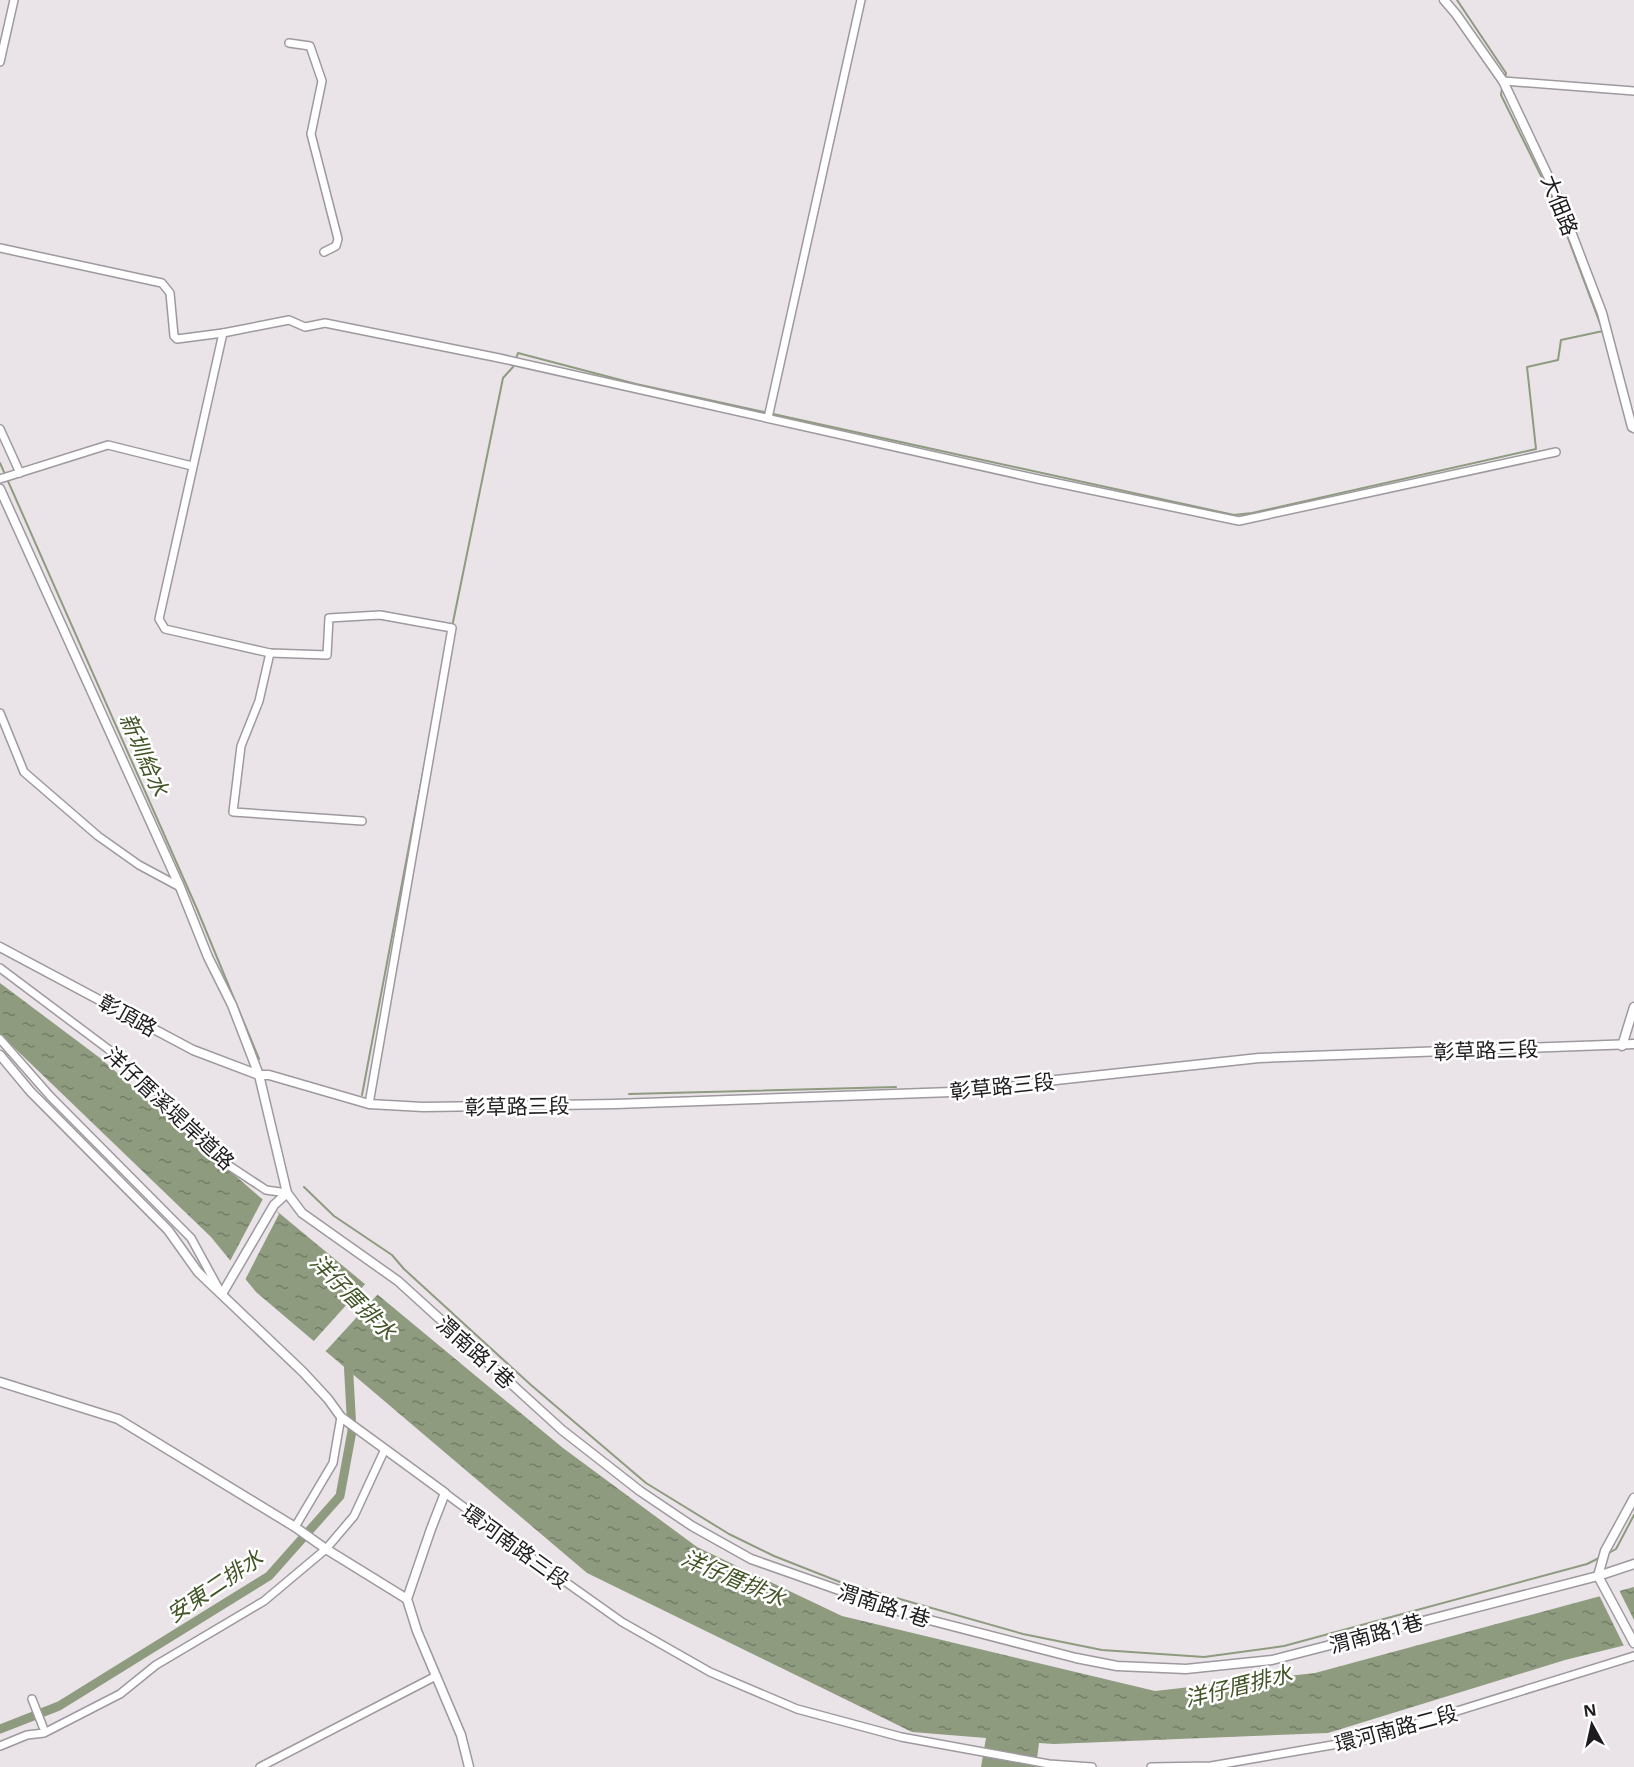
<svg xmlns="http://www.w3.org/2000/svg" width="1634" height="1767" font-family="'Open Sans','Noto Sans TC',sans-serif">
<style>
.water{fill:url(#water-ripples)}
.pier{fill:#eae4e9}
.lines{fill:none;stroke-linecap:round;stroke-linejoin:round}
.stream{stroke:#8e9b7f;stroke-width:2}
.canal{stroke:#8e9b7f;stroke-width:9}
.minor-casing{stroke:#9e999e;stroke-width:10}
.tertiary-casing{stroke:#9e999e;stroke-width:11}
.minor{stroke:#fff;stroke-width:7}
.tertiary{stroke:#fff;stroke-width:8}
.labels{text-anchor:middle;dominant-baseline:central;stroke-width:5;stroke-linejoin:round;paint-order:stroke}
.street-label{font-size:21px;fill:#1e1c1e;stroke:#fff}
.water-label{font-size:22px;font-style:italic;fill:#415527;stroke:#fff}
</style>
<defs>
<pattern id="water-ripples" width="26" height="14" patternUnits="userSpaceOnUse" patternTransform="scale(1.5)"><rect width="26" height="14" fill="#8e9b7f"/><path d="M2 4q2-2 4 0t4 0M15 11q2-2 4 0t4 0" fill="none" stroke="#737e67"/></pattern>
</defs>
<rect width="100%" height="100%" fill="#eae4e9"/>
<polygon class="water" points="0,983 100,1058 261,1198 563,1448 697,1547 842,1616 1155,1691 1315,1673 1634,1587 1634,1643 1565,1660 1328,1733 1054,1744 1039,1743 1036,1767 981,1767 986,1738 912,1732 587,1573 256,1292 211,1237 0,1034"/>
<g class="pier">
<polygon points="264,1197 279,1214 244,1282 229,1263"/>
<polygon points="367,1282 379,1293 324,1353 312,1343"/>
<polygon points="1618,1588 1634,1620 1634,1642 1624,1646 1599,1595"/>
</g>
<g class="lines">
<g class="stream">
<polyline points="1457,0 1506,73 1505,78"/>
<polyline points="1502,89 1501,95 1556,206 1601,326"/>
<polyline points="0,463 197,909 259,1059"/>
<polyline points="452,627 503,378 513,367 518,353 636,384 1234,515 1252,513 1536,449 1527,367 1558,360 1561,340 1603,331"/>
<polyline points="629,1094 896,1087"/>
<polyline points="362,1095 434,714"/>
<polyline points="304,1187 334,1216 392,1255 404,1269 531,1385 646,1483 729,1534 774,1556 840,1582 1023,1634 1102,1650 1204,1657 1284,1646 1587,1564 1599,1558"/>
<polyline points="1607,1554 1616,1549 1634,1515"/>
</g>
<polyline class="canal" points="0,1729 59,1706 269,1576 340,1496 352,1431 348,1359"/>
<g class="minor-casing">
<g id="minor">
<polyline points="289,43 310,46 322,81 311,134 338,239 336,246 324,252"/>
<polyline points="0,62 14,0"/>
<polyline points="1503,81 1634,91"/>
<polyline points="0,248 162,283 170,293 174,336 177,339 223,333"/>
<polyline points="768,418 861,0"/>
<polyline points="0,429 20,473"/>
<polyline points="0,479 108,445 192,466"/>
<polyline points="270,653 259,701 241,746 233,812 362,821"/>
<polyline points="0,713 24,772 98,836 139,865 180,887"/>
<polyline points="0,968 108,1049 160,1094 225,1163 266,1190 287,1193"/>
<polyline points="0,1039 50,1096 191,1238 220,1291"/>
<polyline points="369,1104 452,628 380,615 329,618 327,655 270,653 165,629 159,619 223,333 289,320 305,327 325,323 499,358 1038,479 1239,521 1556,452"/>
<polyline points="445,1493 543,1566 622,1622 710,1672 797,1709 901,1737 1049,1764 1092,1767"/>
<polyline points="295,1527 333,1463 341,1417"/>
<polyline points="32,1699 43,1727"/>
<polyline points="0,1746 27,1735 44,1733 120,1694 156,1665 264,1601 326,1549 354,1516 385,1449"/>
<polyline points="260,1767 436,1676"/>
<polyline points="1151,1767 1211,1766 1367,1739 1634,1656"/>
</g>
</g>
<g class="tertiary-casing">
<g id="tertiary">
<polyline points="1444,0 1456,14 1503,81 1557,195 1602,313 1632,427 1634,428"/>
<polyline points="0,489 180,887 208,957 232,1005 259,1075 287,1193 302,1213 398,1281 562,1430 640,1491 692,1526 751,1559 910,1615 1076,1658 1117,1666 1186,1669 1272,1660 1598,1576 1634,1564"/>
<polyline points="0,947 193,1050 259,1075 269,1075 369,1104 423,1107 615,1104 980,1091 1056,1080 1259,1058 1634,1044"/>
<polyline points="1622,1046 1634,1007"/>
<polyline points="0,1055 30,1091 168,1230 198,1272 303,1372 328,1399 341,1417 445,1493 431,1529 407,1599 417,1631 461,1735 469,1767"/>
<polyline points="222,1294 274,1205 287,1193"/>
<polyline points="0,1382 118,1419 295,1527 326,1549 407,1599"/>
<polyline points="1598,1576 1605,1551 1634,1498"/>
<polyline points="1598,1576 1634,1643"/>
</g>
</g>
<use href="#minor" class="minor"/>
<use href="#tertiary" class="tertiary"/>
</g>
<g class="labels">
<g class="street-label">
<text transform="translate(1560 205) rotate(68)">大佃路</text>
<text transform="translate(128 1015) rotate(29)">彰頂路</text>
<text transform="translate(1486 1050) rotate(-2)">彰草路三段</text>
<text transform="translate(1002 1086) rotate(-6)">彰草路三段</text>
<text transform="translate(517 1106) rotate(-1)">彰草路三段</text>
<text transform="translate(170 1108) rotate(43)">洋仔厝溪堤岸道路</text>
<text transform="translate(476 1352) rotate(42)">渭南路1巷</text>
<text transform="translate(516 1546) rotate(36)">環河南路三段</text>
<text transform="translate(884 1605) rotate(18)">渭南路1巷</text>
<text transform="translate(1376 1633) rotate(-15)">渭南路1巷</text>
<text transform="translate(1396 1728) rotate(-15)">環河南路二段</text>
</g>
<g class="water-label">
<text transform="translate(145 754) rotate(66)">新圳給水</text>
<text transform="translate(354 1296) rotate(45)">洋仔厝排水</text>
<text transform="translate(734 1577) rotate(23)">洋仔厝排水</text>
<text transform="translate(214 1585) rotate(-34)">安東二排水</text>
<text transform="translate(1238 1685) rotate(-14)">洋仔厝排水</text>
</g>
</g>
<g transform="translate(1592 1725) rotate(352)" stroke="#ffffff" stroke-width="4.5" paint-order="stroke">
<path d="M0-4.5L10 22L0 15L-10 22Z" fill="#1e1c1e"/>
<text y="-9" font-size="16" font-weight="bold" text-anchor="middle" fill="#1e1c1e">N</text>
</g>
</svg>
